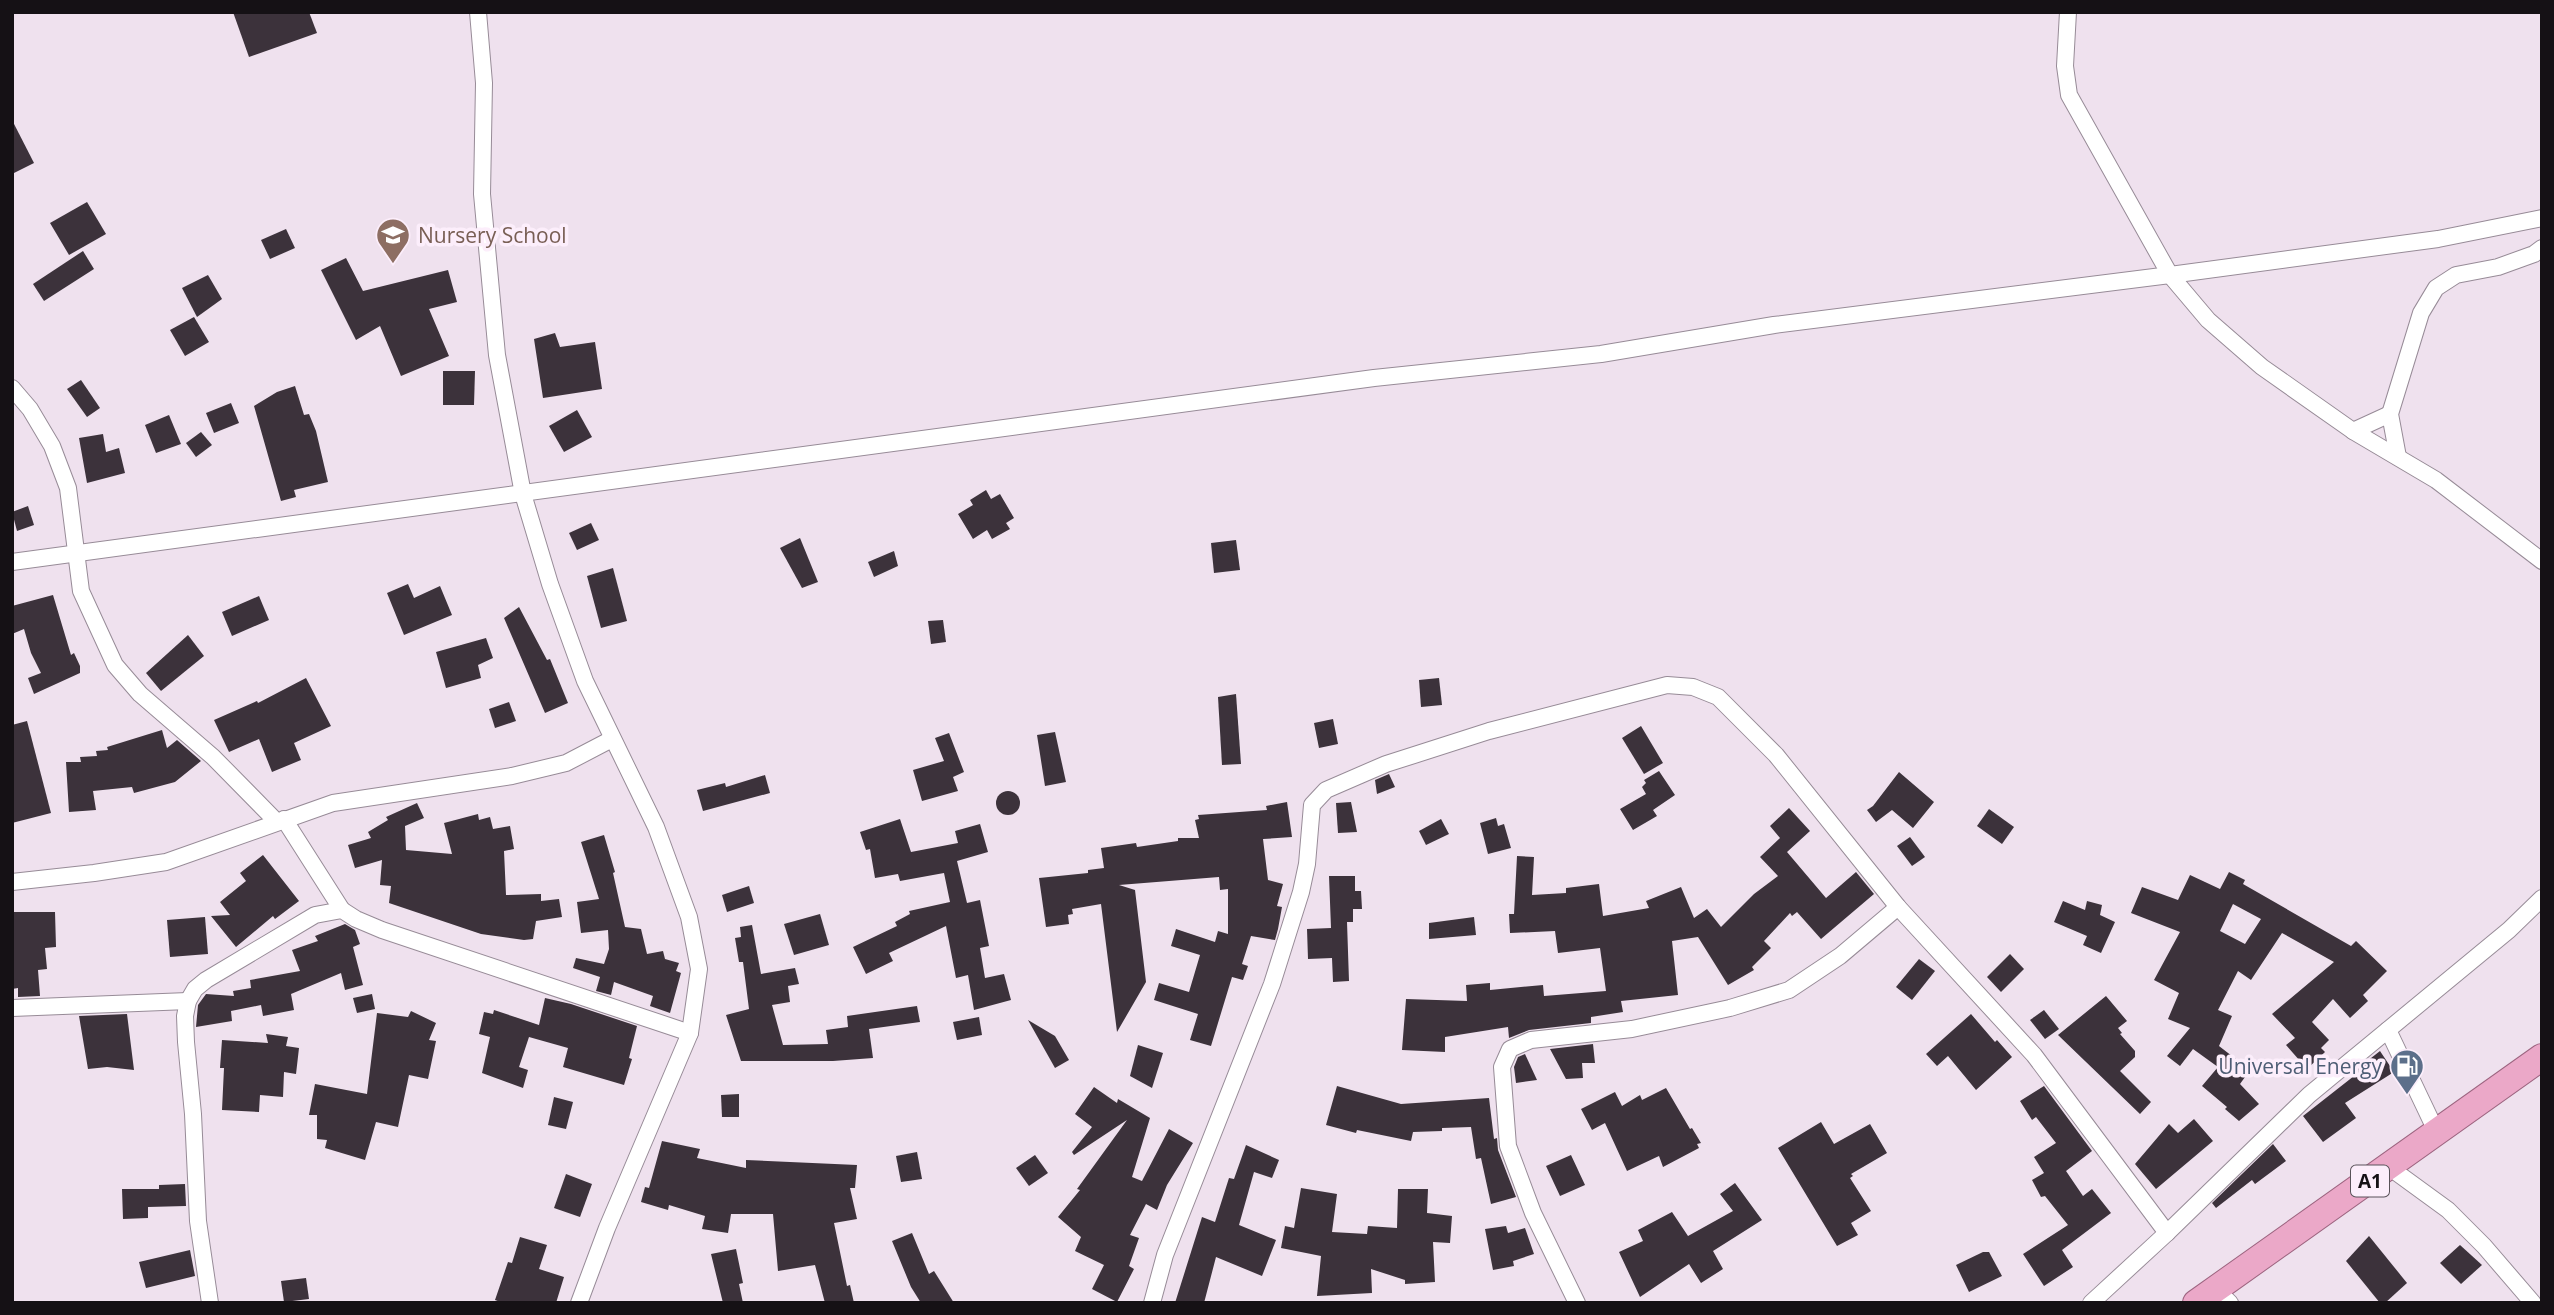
<svg xmlns="http://www.w3.org/2000/svg" width="2554" height="1315" font-family="'Open Sans',sans-serif">
<style>
.building{fill:#3c323b;fill-rule:evenodd}
.lines{fill:none;stroke-linecap:round;stroke-linejoin:round}
.minor-casing{stroke:#978b97;stroke-width:18}
.trunk-casing{stroke:#9d6580;stroke-width:28}
.minor{stroke:#fff;stroke-width:16}
.trunk{stroke:#eba8c8;stroke-width:26}
.labels{text-anchor:middle;dominant-baseline:central;stroke-width:7;stroke-linejoin:round;paint-order:stroke}
.shield{fill:#fceefb;stroke:#5a535a;stroke-width:2}
.shield-label{font-size:19px;font-weight:bold;fill:#151115}
.education-label{font-size:21px;fill:#785e54;stroke:#fceefb;text-anchor:start}
.service-label{font-size:21px;fill:#4e5e75;stroke:#fceefb;text-anchor:end}
</style>
<rect width="100%" height="100%" fill="#efe1ee"/>
<g class="building">
<polygon points="233,12 309,12 317,33 249,57"/>
<polygon points="12,120 34,163 12,174"/>
<polygon points="87,202 106,234 69,255 50,223"/>
<polygon points="286,229 295,248 270,259 261,240"/>
<polygon points="83,251 94,269 44,301 33,284"/>
<polygon points="346,258 363,291 448,270 457,302 429,309 449,356 401,376 380,326 356,340 321,270"/>
<polygon points="208,275 222,299 197,317 182,288"/>
<polygon points="194,317 209,342 185,356 170,330"/>
<polygon points="555,333 560,347 595,342 602,389 543,398 534,339"/>
<polygon points="443,371 475,371 474,405 443,405"/>
<polygon points="81,380 100,408 87,417 67,389"/>
<polygon points="295,386 304,415 309,414 316,431 328,482 294,490 296,497 281,501 254,406 277,392"/>
<polygon points="231,403 239,423 214,433 206,413"/>
<polygon points="577,410 592,437 564,452 549,426"/>
<polygon points="169,415 181,444 156,453 145,425"/>
<polygon points="201,432 212,445 196,457 186,443"/>
<polygon points="103,434 106,452 119,448 125,473 87,483 79,438"/>
<polygon points="986,490 991,499 1000,494 1014,518 1006,523 1010,529 992,539 987,530 973,539 958,514 973,505 970,500"/>
<polygon points="28,506 34,525 17,531 12,512"/>
<polygon points="591,523 599,540 577,550 569,533"/>
<polygon points="800,538 818,582 802,588 780,548"/>
<polygon points="1236,540 1240,570 1214,573 1211,543"/>
<polygon points="894,551 898,566 874,577 868,562"/>
<polygon points="613,568 627,621 601,628 587,576"/>
<polygon points="408,584 414,598 440,586 452,615 404,635 387,593"/>
<polygon points="53,595 71,655 74,653 80,666 80,673 34,694 28,678 41,673 31,653 24,629 12,634 12,606"/>
<polygon points="259,596 269,620 232,636 222,612"/>
<polygon points="519,607 547,660 550,659 568,703 545,713 504,618"/>
<polygon points="943,620 946,642 931,644 928,621"/>
<polygon points="188,635 204,656 161,691 146,673"/>
<polygon points="486,638 493,658 478,665 481,678 446,688 436,652"/>
<polygon points="306,678 331,726 294,743 301,760 272,772 259,739 229,752 214,720 257,701 258,703"/>
<polygon points="1439,678 1442,705 1421,707 1419,680"/>
<polygon points="1236,694 1241,764 1222,765 1218,697"/>
<polygon points="509,702 516,721 495,728 489,709"/>
<polygon points="1333,719 1338,744 1319,748 1314,723"/>
<polygon points="27,721 51,813 12,823 12,725"/>
<polygon points="1641,726 1663,763 1644,774 1622,738"/>
<polygon points="162,730 167,748 177,740 201,761 175,782 134,793 132,787 93,791 96,810 69,812 66,762 81,762 80,757 97,756 96,751 108,750 107,747"/>
<polygon points="1055,732 1066,782 1045,786 1037,735"/>
<polygon points="949,733 964,772 953,777 958,791 922,801 913,770 944,761 935,738"/>
<polygon points="1659,771 1675,795 1653,810 1657,816 1633,830 1620,809 1646,794 1642,787 1646,783 1644,780"/>
<polygon points="1899,772 1934,802 1913,828 1892,810 1876,822 1867,810 1873,806"/>
<polygon points="1389,774 1395,787 1377,794 1375,780"/>
<polygon points="765,775 770,793 703,811 697,790 725,783 726,787"/>
<circle cx="1008" cy="803" r="12"/>
<polygon points="1287,802 1292,837 1263,839 1268,880 1283,884 1277,906 1282,907 1278,929 1275,940 1251,936 1242,964 1248,966 1243,980 1232,977 1211,1046 1190,1040 1198,1014 1154,1000 1159,983 1189,992 1200,955 1171,946 1176,929 1215,942 1218,931 1228,934 1228,889 1220,890 1219,877 1119,885 1135,890 1146,982 1117,1032 1101,904 1072,909 1073,914 1068,915 1069,924 1046,927 1039,878 1088,873 1088,870 1104,868 1101,848 1136,843 1137,847 1178,841 1178,838 1199,838 1195,820 1199,819 1198,815 1267,810 1266,806"/>
<polygon points="1351,802 1357,832 1338,833 1336,803"/>
<polygon points="417,803 424,818 405,826 406,850 452,854 444,823 478,814 479,820 490,817 493,829 510,826 514,849 504,851 506,895 541,894 541,901 559,899 562,917 536,921 533,939 524,940 481,934 389,903 391,886 380,885 382,860 355,868 348,845 371,838 368,832 388,820 386,817"/>
<polygon points="1789,808 1810,831 1787,852 1826,898 1856,872 1874,894 1821,939 1797,912 1792,916 1790,913 1764,941 1771,948 1752,967 1754,970 1728,985 1698,937 1672,941 1678,995 1621,1001 1623,1012 1591,1017 1591,1023 1529,1030 1509,1038 1508,1027 1445,1037 1445,1052 1402,1050 1406,999 1467,1001 1466,985 1490,983 1490,990 1543,985 1544,996 1606,991 1600,948 1558,953 1555,931 1510,933 1509,914 1514,914 1517,856 1534,857 1532,895 1566,893 1566,888 1599,884 1603,916 1649,908 1646,901 1681,887 1694,918 1707,909 1721,927 1754,894 1778,876 1760,857 1780,838 1770,826"/>
<polygon points="1989,809 2014,827 2002,844 1977,826"/>
<polygon points="1496,818 1498,826 1504,824 1511,848 1488,854 1480,823"/>
<polygon points="900,819 911,852 958,843 955,831 980,824 988,852 957,861 967,903 980,900 989,946 980,948 985,978 1004,974 1011,1000 974,1010 968,975 956,978 946,926 889,953 893,961 866,974 853,947 897,926 895,922 910,914 909,911 950,902 944,873 900,881 898,874 875,878 870,849 866,850 860,832"/>
<polygon points="1441,819 1449,834 1426,845 1419,831"/>
<polygon points="604,835 615,872 613,873 625,927 641,929 647,954 663,951 665,959 679,963 676,971 681,973 670,1013 650,1006 653,996 614,982 611,995 596,991 600,977 573,968 576,958 604,964 609,949 608,930 581,933 577,902 599,899 581,842"/>
<polygon points="1910,837 1925,857 1912,866 1897,846"/>
<polygon points="263,855 299,901 275,919 273,916 236,947 211,916 230,915 220,902 246,881 240,873"/>
<path d="M 2229,872 L 2245,880 L 2243,884 L 2351,946 L 2356,941 L 2387,971 L 2363,995 L 2368,1001 L 2350,1018 L 2333,999 L 2312,1022 L 2329,1040 L 2321,1048 L 2325,1052 L 2307,1069 L 2286,1045 L 2295,1038 L 2272,1014 L 2334,962 L 2282,933 L 2251,980 L 2238,971 L 2218,1010 L 2232,1016 L 2219,1046 L 2250,1070 L 2240,1084 L 2259,1104 L 2239,1121 L 2225,1109 L 2227,1107 L 2202,1086 L 2218,1067 L 2193,1049 L 2180,1066 L 2167,1056 L 2190,1028 L 2168,1019 L 2179,993 L 2154,980 L 2180,932 L 2131,913 L 2142,887 L 2178,900 L 2190,875 L 2220,889 ZM 2233,904 L 2261,919 L 2245,944 L 2220,931 Z"/>
<polygon points="1329,876 1355,876 1355,891 1361,891 1362,909 1353,909 1353,922 1347,922 1349,981 1333,982 1332,958 1308,959 1307,929 1331,928"/>
<polygon points="749,886 754,903 727,912 722,895"/>
<polygon points="2063,901 2085,910 2087,901 2102,905 2100,915 2115,922 2101,953 2083,945 2087,936 2054,922"/>
<polygon points="12,912 55,912 56,947 45,948 47,969 38,970 40,996 18,997 18,988 12,989"/>
<polygon points="820,914 829,945 794,955 784,924"/>
<polygon points="205,917 208,954 170,957 167,920"/>
<polygon points="1474,917 1476,935 1429,939 1429,923"/>
<polygon points="345,924 355,930 360,944 353,947 363,985 345,990 341,973 291,994 294,1010 263,1016 261,1005 231,1011 232,1021 196,1027 198,1005 206,994 234,996 233,991 251,988 250,980 300,971 292,950 318,941 315,936"/>
<polygon points="752,925 761,974 795,968 799,984 788,986 790,1002 772,1005 783,1045 828,1044 826,1030 848,1027 847,1016 917,1006 920,1022 869,1029 873,1058 833,1061 741,1061 726,1015 749,1009 743,962 739,962 735,938 741,937 740,927"/>
<polygon points="2010,954 2024,969 2001,992 1987,977"/>
<polygon points="1919,959 1935,971 1912,1000 1896,987"/>
<polygon points="372,994 375,1009 357,1013 353,998"/>
<polygon points="2106,996 2127,1021 2118,1028 2122,1033 2120,1034 2135,1051 2135,1057 2120,1071 2151,1102 2140,1114 2058,1035"/>
<polygon points="545,998 571,1004 637,1026 629,1058 632,1059 624,1085 563,1067 568,1048 529,1037 519,1067 528,1070 523,1088 482,1073 490,1037 479,1034 484,1012 493,1014 494,1010 539,1025"/>
<polygon points="2044,1010 2059,1029 2045,1039 2030,1020"/>
<polygon points="411,1011 436,1023 429,1040 436,1041 428,1079 409,1075 398,1127 376,1122 365,1160 325,1148 327,1140 317,1139 317,1115 309,1115 315,1084 367,1094 377,1013 408,1017"/>
<polygon points="127,1014 134,1070 107,1067 88,1069 79,1016"/>
<polygon points="1971,1014 1995,1042 1997,1040 2012,1057 1976,1090 1948,1056 1937,1066 1926,1054"/>
<polygon points="979,1017 982,1035 957,1040 953,1022"/>
<polygon points="1028,1020 1055,1036 1069,1060 1055,1068"/>
<polygon points="266,1034 288,1037 286,1046 299,1048 296,1074 284,1072 283,1097 260,1095 259,1112 222,1110 224,1068 220,1068 222,1040 268,1043"/>
<polygon points="1593,1044 1595,1063 1582,1063 1583,1078 1566,1079 1550,1049"/>
<polygon points="1138,1045 1163,1053 1152,1088 1130,1076"/>
<polygon points="2380,1051 2394,1072 2345,1103 2356,1118 2323,1142 2303,1116 2354,1076 2352,1073"/>
<polygon points="1525,1054 1537,1080 1516,1083 1514,1067 1518,1057"/>
<polygon points="1337,1086 1401,1104 1489,1098 1494,1139 1497,1138 1498,1150 1516,1197 1491,1204 1481,1158 1476,1159 1471,1127 1442,1128 1442,1131 1413,1132 1411,1141 1357,1130 1356,1133 1326,1125"/>
<polygon points="2044,1086 2092,1151 2066,1171 2083,1196 2092,1189 2111,1213 2062,1250 2073,1267 2044,1286 2023,1254 2068,1225 2045,1196 2041,1197 2032,1180 2044,1173 2034,1157 2056,1143 2036,1117 2032,1120 2020,1101"/>
<polygon points="1094,1087 1117,1103 1118,1099 1150,1118 1132,1177 1142,1181 1169,1129 1193,1143 1167,1185 1157,1210 1146,1204 1130,1235 1139,1238 1129,1266 1134,1269 1117,1302 1092,1289 1104,1265 1075,1251 1081,1237 1058,1217 1080,1190 1077,1189 1127,1120 1074,1155 1072,1152 1092,1127 1075,1114"/>
<polygon points="1666,1088 1690,1129 1692,1128 1701,1143 1697,1144 1699,1148 1663,1167 1659,1156 1627,1171 1605,1123 1592,1130 1581,1109 1615,1092 1622,1106 1640,1095 1642,1100"/>
<polygon points="739,1094 739,1117 722,1117 721,1095"/>
<polygon points="554,1097 573,1102 566,1129 548,1125"/>
<polygon points="2194,1119 2213,1141 2156,1189 2135,1164 2169,1124 2178,1133"/>
<polygon points="1821,1122 1834,1144 1870,1124 1887,1153 1851,1174 1853,1176 1850,1178 1871,1211 1851,1223 1858,1235 1837,1246 1778,1148"/>
<polygon points="662,1141 700,1149 697,1158 746,1168 746,1160 857,1165 855,1188 850,1188 857,1219 834,1223 847,1286 850,1285 854,1303 825,1303 815,1265 778,1271 773,1214 731,1214 728,1233 702,1229 705,1216 669,1205 668,1210 641,1202 645,1187 649,1188"/>
<polygon points="2273,1144 2286,1161 2255,1184 2252,1180 2216,1208 2212,1203"/>
<polygon points="1246,1145 1279,1160 1272,1178 1254,1172 1239,1225 1276,1240 1262,1276 1216,1257 1204,1303 1175,1303 1202,1217 1215,1222 1229,1178 1234,1179"/>
<polygon points="917,1152 922,1179 901,1182 896,1156"/>
<polygon points="1035,1155 1048,1173 1029,1186 1016,1168"/>
<polygon points="1571,1155 1585,1185 1560,1196 1546,1166"/>
<polygon points="566,1174 592,1184 580,1217 554,1208"/>
<polygon points="1735,1183 1762,1220 1713,1251 1723,1269 1701,1283 1689,1264 1640,1297 1619,1252 1643,1241 1638,1230 1672,1212 1688,1236 1733,1211 1720,1194"/>
<polygon points="185,1184 186,1206 148,1207 148,1218 123,1219 122,1189 159,1189 159,1185"/>
<polygon points="1301,1188 1337,1194 1332,1232 1367,1234 1368,1226 1397,1228 1398,1189 1428,1189 1427,1213 1452,1216 1450,1243 1433,1242 1435,1282 1405,1284 1405,1280 1371,1269 1372,1293 1317,1296 1321,1256 1281,1248 1285,1226 1294,1228"/>
<polygon points="1506,1226 1508,1233 1525,1228 1534,1254 1513,1261 1514,1266 1493,1270 1485,1229"/>
<polygon points="912,1233 929,1274 934,1271 954,1303 921,1303 911,1287 892,1241"/>
<polygon points="2369,1236 2407,1283 2385,1303 2380,1303 2346,1261"/>
<polygon points="520,1237 547,1245 539,1269 564,1277 556,1303 503,1303 495,1300 508,1262 512,1263"/>
<polygon points="2460,1245 2482,1265 2461,1284 2440,1263"/>
<polygon points="736,1249 743,1283 739,1284 743,1303 723,1303 711,1254"/>
<polygon points="190,1250 195,1276 146,1288 139,1262"/>
<polygon points="1983,1252 1989,1252 2002,1276 1969,1292 1956,1265"/>
<polygon points="306,1278 309,1299 284,1302 281,1281"/>
</g>
<g class="lines">
<g class="minor-casing">
<g id="minor">
<polyline points="478,12 484,83 482,194 497,355 523,494 550,584 585,681 656,827 689,917 699,969 690,1033 607,1228 579,1303"/>
<polyline points="2068,12 2065,66 2069,95 2170,275 2208,320 2262,367 2353,431 2436,480 2542,561"/>
<polyline points="12,388 30,409 52,446 68,488 81,591 115,665 140,694 213,757 277,822"/>
<polyline points="2353,431 2390,414"/>
<polyline points="2398,457 2390,414 2421,313 2436,288 2456,275 2498,267 2534,254 2542,248"/>
<polyline points="12,562 1374,378 1601,354 1774,325 2170,275 2438,239 2542,218"/>
<polyline points="284,819 342,910"/>
<polyline points="12,882 94,873 166,862 333,803 512,776 566,763 612,739"/>
<polyline points="12,1008 188,1001"/>
<polyline points="2388,1030 2437,1133"/>
<polyline points="2389,1167 2448,1210 2484,1246 2533,1303"/>
<polyline points="2216,1289 2230,1303"/>
<polyline points="210,1303 198,1221 193,1114 186,1042 185,1016 188,1001 195,989 206,980 315,915 342,910 356,919 382,930 690,1033"/>
<polyline points="1152,1303 1165,1255 1272,984 1301,892 1307,864 1312,805 1326,790 1386,764 1489,731 1667,685 1693,687 1718,697 1776,755 1898,907 2034,1055 2167,1233"/>
<polyline points="1577,1303 1533,1213 1508,1146 1502,1067 1510,1049 1531,1040 1632,1029 1730,1008 1789,990 1840,956 1898,907"/>
<polyline points="2091,1303 2167,1233 2309,1095 2509,930 2542,898"/>
</g>
</g>
<g class="trunk-casing">
<polyline id="trunk" points="2196,1303 2542,1057"/>
</g>
<use href="#minor" class="minor"/>
<use href="#trunk" class="trunk"/>
</g>
<defs>
<g id="school-pin" transform="scale(1.75)"><path d="M0 17L-7.5 6A9.5 9.5 0 1 1 7.5 6Z" fill="#8d6e63" stroke="#fceefb"/><path d="M0-5L7-2L0 1L-7-2ZM-4 1L0 2.5L4 1V4Q0 6-4 4Z" fill="#fff"/></g>
<g id="fuel-pin" transform="scale(1.75)"><path d="M0 17L-7.5 6A9.5 9.5 0 1 1 7.5 6Z" fill="#5c6f8a" stroke="#fceefb"/><path d="M-5.5-6h7V0h2V4h1.3V-2.5L3-4.5l.8-.8L6-3V5H2.5V1h-1V6h-7ZM-4.2-4.7v3.2H.2V-4.7Z" fill="#fff"/></g>
</defs>
<g fill-rule="evenodd">
<use href="#school-pin" x="393" y="235"/>
<use href="#fuel-pin" x="2407" y="1066"/>
</g>
<g class="labels">
<rect class="shield" x="2351" y="1165.5" width="38" height="31" rx="5"/>
<g class="shield-label">
<text x="2370" y="1181">A1</text>
</g>
<g class="education-label">
<text x="418" y="235">Nursery School</text>
</g>
<g class="service-label">
<text x="2382" y="1066">Universal Energy</text>
</g>
</g>
<rect width="2554" height="1315" fill="none" stroke="#151115" stroke-width="28"/>
</svg>
